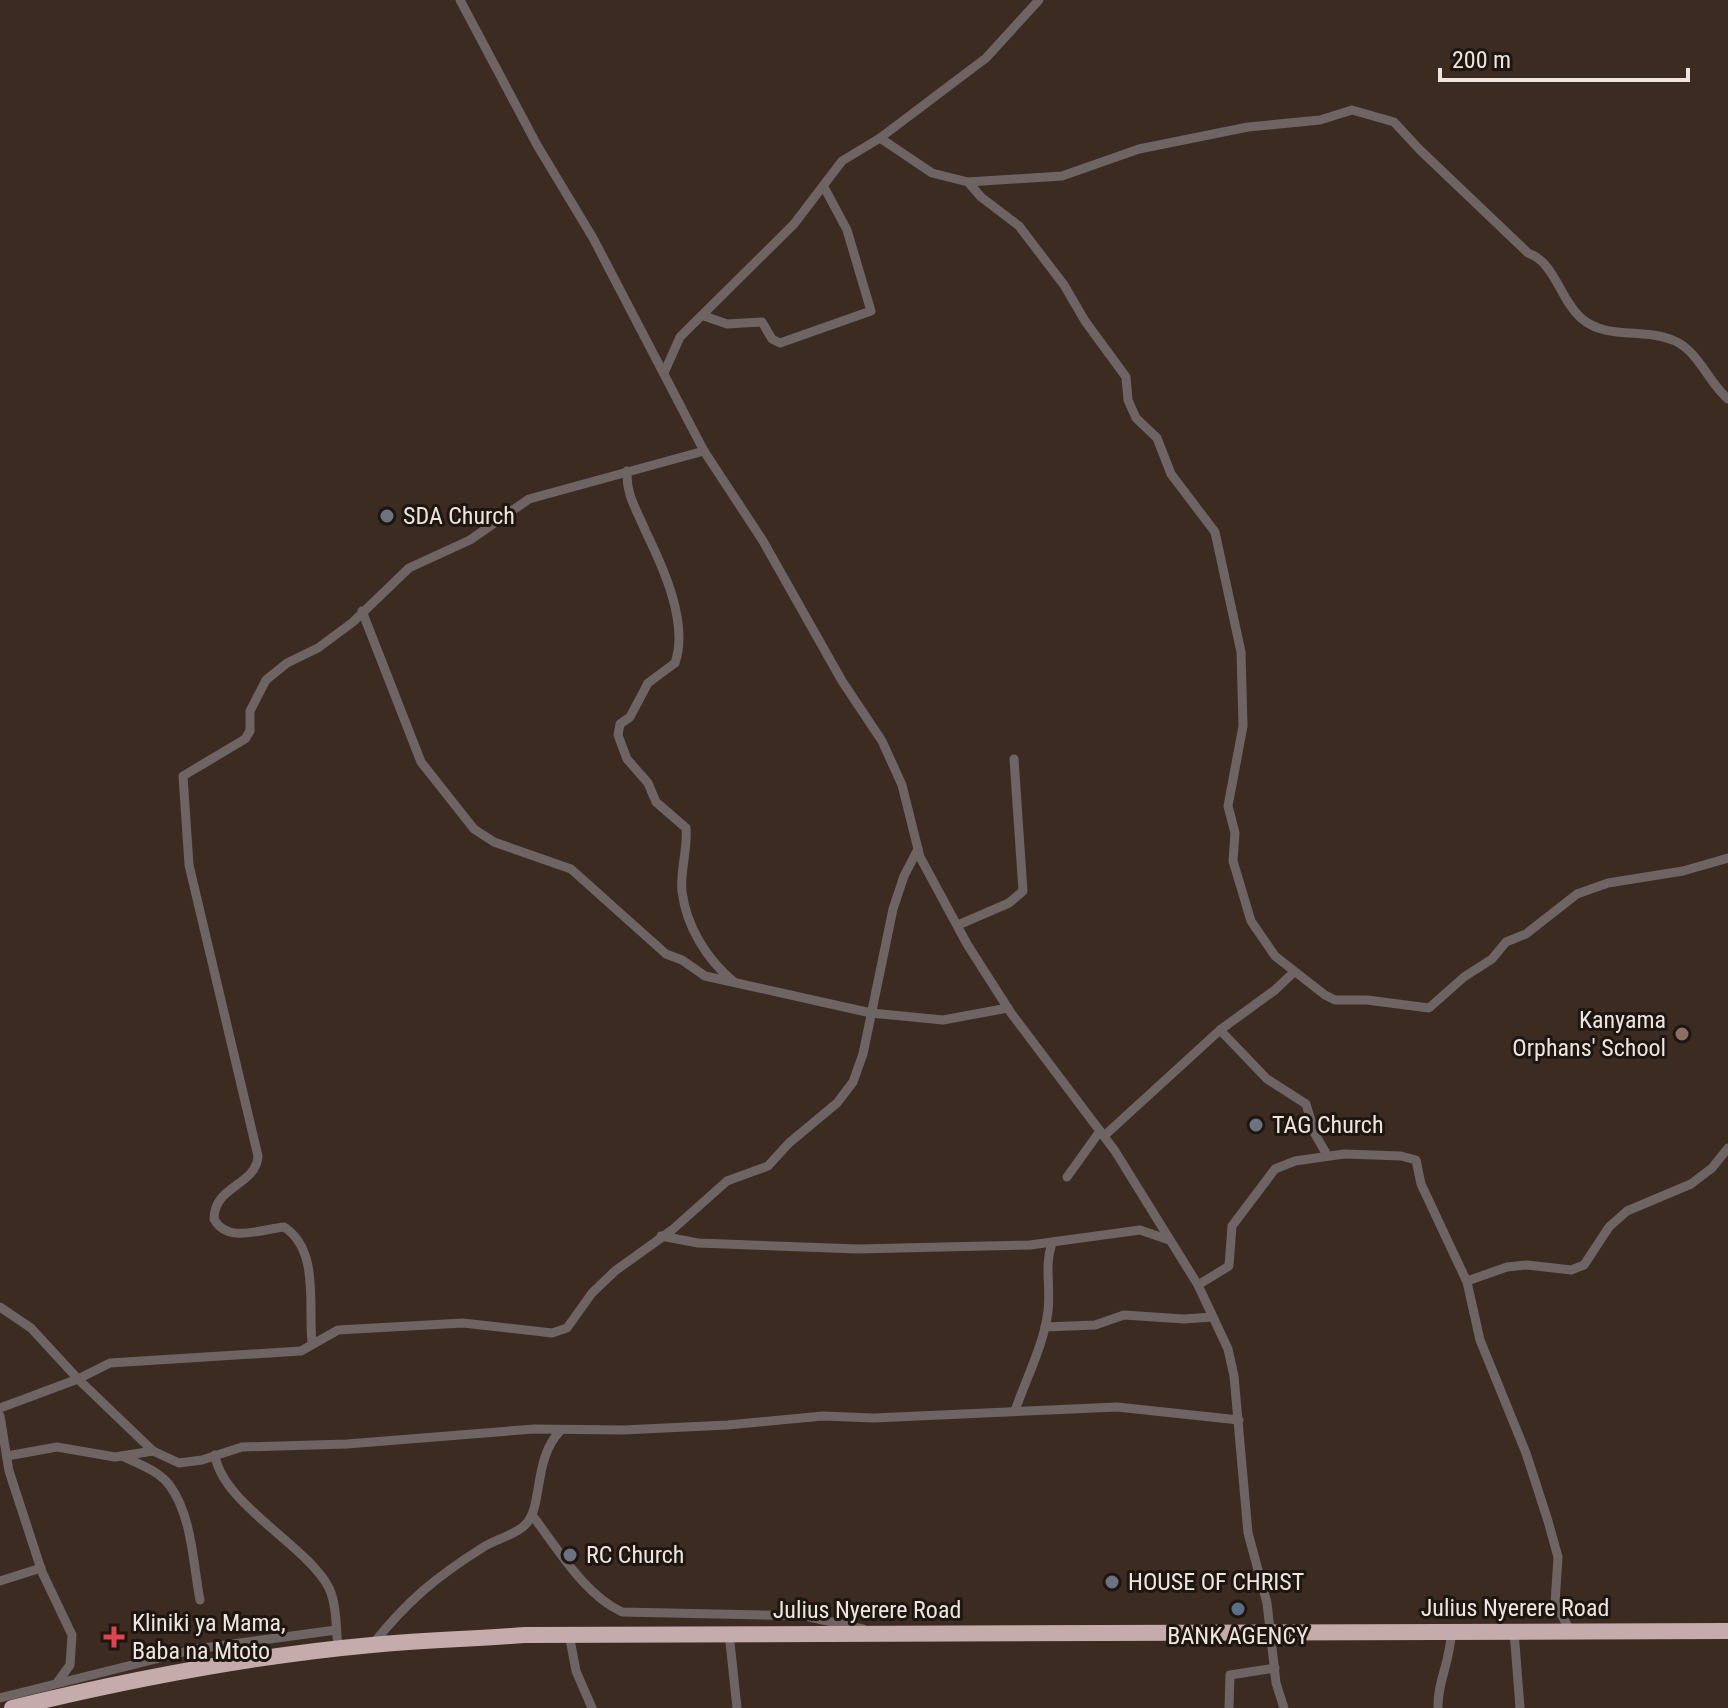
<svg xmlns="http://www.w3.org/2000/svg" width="1728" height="1708" font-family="'Roboto Condensed',sans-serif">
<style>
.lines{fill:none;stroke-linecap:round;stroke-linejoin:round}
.street{stroke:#6e6464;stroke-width:9}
.highway{stroke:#c5abab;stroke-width:16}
.worship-dot{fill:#6b7280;stroke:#1d1611;stroke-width:3}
.education-dot{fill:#8d6e63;stroke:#1d1611;stroke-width:3}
.service-dot{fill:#5c6f8a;stroke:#1d1611;stroke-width:3}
.health-dot{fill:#e0444e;stroke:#1d1611;stroke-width:3}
.labels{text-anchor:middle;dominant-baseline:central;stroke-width:6;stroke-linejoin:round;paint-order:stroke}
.poi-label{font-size:24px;fill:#f0e5de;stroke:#1d1611;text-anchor:start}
.street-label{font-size:24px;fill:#f0e5de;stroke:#1d1611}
</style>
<rect width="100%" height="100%" fill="#3c2b21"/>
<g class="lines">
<g class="street">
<polyline points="460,0 537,145 593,238 704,451 763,541 842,681 882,741 902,785 920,857 967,944 1011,1013 1115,1151 1198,1285 1228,1349 1234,1376 1248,1533 1267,1603 1276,1683 1284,1708"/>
<path d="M 880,138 L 932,173 L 968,182 L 1062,176 L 1139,149 L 1248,127 L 1320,120 L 1352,110 L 1394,122 L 1420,150 L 1528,253 C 1555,262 1560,300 1581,318 C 1607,341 1644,327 1675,341 C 1699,352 1708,382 1728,399"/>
<polyline points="968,182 981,197 1019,226 1064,285 1085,321 1126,377 1128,400 1136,418 1157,438 1171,474 1215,532 1241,652 1243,726 1228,806 1235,833 1233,861 1251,921 1275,956 1325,995 1335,1000 1367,1000 1429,1008 1464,977 1492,959 1506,942 1526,934 1577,894 1608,883 1683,871 1728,858"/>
<polyline points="704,316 727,324 762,322 772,339 780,343 871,311 847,230 824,187"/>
<polyline points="664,373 680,337 794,224 842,161 880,138 986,58 1039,0"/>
<path d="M 627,471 C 626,495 636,508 645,530 C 663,567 689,623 675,663 L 648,683 L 630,717 L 620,724 L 618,735 L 627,759 L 648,783 L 656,802 L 686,828 C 688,849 680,870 682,891 C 686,926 707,960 734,982"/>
<polyline points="362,611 421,762 474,829 494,842 571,869 666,954 682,960 705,976 871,1013 943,1020 1008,1008"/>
<polyline points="958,925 1009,903 1023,891 1014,759"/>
<polyline points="1220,1030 1267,1079 1306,1104 1315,1134 1327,1155"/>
<polyline points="1104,1136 1220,1030 1275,990 1294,972"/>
<polyline points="1067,1177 1100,1131"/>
<polyline points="661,1236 698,1243 858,1249 1030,1245 1140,1230 1169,1240"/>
<polyline points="1467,1281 1507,1267 1527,1265 1571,1270 1584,1265 1609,1227 1627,1211 1691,1184 1712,1168 1728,1148"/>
<polyline points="1198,1285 1229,1266 1232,1226 1275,1169 1295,1161 1344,1154 1401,1156 1416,1160 1421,1184 1467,1282 1480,1340 1526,1453 1548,1521 1558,1557 1555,1603 1571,1632"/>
<polyline points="0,1307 31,1328 78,1379 153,1451 179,1463 202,1460 242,1447 347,1444 534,1429 623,1430 728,1425 823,1416 874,1418 1117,1407 1239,1420"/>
<polyline points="1045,1327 1095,1325 1124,1315 1184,1319 1213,1317"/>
<path d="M 312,1342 C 308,1307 320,1250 284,1227 C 262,1229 227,1244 214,1219 C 214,1185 256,1186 258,1156 L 189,865 L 183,776 L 245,739 L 250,731 L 250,711 L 266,680 L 287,663 L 318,648 L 353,622 L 409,568 L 470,540 L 529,499 L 704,451"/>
<polyline points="0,1408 78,1379 110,1363 301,1351 338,1330 463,1323 552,1333 567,1328 592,1293 615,1271 672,1230 727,1181 768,1166 789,1143 837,1103 853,1082 863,1054 893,909 904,876 918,849"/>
<path d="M 1015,1411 C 1026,1378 1044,1345 1048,1311 C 1051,1287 1044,1266 1052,1243"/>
<polyline points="0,1416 9,1471 42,1572 72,1635 70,1665 57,1683"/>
<path d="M 215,1455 C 222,1504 308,1546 329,1588 C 337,1605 336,1630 338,1649"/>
<polyline points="7,1456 57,1447 115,1457 153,1451"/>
<path d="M 122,1456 C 139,1464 159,1471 170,1486 C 192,1516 193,1564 200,1600"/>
<path d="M 532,1515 C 556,1546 584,1595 622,1612 L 805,1616 L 863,1629"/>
<polyline points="0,1581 41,1568"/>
<polyline points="1514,1631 1520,1708"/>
<polyline points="729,1633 737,1708"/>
<polyline points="569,1634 576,1671 592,1708"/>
<path d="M 373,1644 C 407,1601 436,1577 482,1548 C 495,1539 514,1536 525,1525 C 544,1507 532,1459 561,1430"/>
<polyline points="0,1698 196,1649 336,1630"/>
<polyline points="1229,1708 1230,1675 1275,1668"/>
<path d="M 1438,1708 C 1437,1682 1451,1660 1451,1633"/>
</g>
<path class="highway" d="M 12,1708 C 131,1679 251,1656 372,1645 C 423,1640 474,1639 525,1635 L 1728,1631"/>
</g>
<g class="worship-dot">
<circle cx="387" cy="516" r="8"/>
<circle cx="1256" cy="1125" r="8"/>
<circle cx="570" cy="1555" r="8"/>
<circle cx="1112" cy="1582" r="8"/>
</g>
<circle class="education-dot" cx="1682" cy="1034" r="8"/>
<circle class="service-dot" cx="1238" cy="1609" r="8"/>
<path class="health-dot" d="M110 1625h8v8h8v8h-8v8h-8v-8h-8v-8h8z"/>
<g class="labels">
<g class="poi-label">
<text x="403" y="516">SDA Church</text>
<text x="1666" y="1020" text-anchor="end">Kanyama<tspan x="1666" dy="28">Orphans' School</tspan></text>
<text x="1272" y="1125">TAG Church</text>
<text x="586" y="1555">RC Church</text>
<text x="1128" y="1582">HOUSE OF CHRIST</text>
<text x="132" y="1623">Kliniki ya Mama,<tspan x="132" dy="28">Baba na Mtoto</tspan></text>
<text x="1238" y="1636" text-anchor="middle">BANK AGENCY</text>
</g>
<g class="street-label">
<text x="1515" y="1608">Julius Nyerere Road</text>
<text x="867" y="1610">Julius Nyerere Road</text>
</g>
</g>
<path d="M1440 68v12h248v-12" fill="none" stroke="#f0e5de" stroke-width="4"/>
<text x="1452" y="68" font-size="24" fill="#f0e5de" stroke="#1d1611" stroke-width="6" paint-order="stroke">200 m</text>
</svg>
